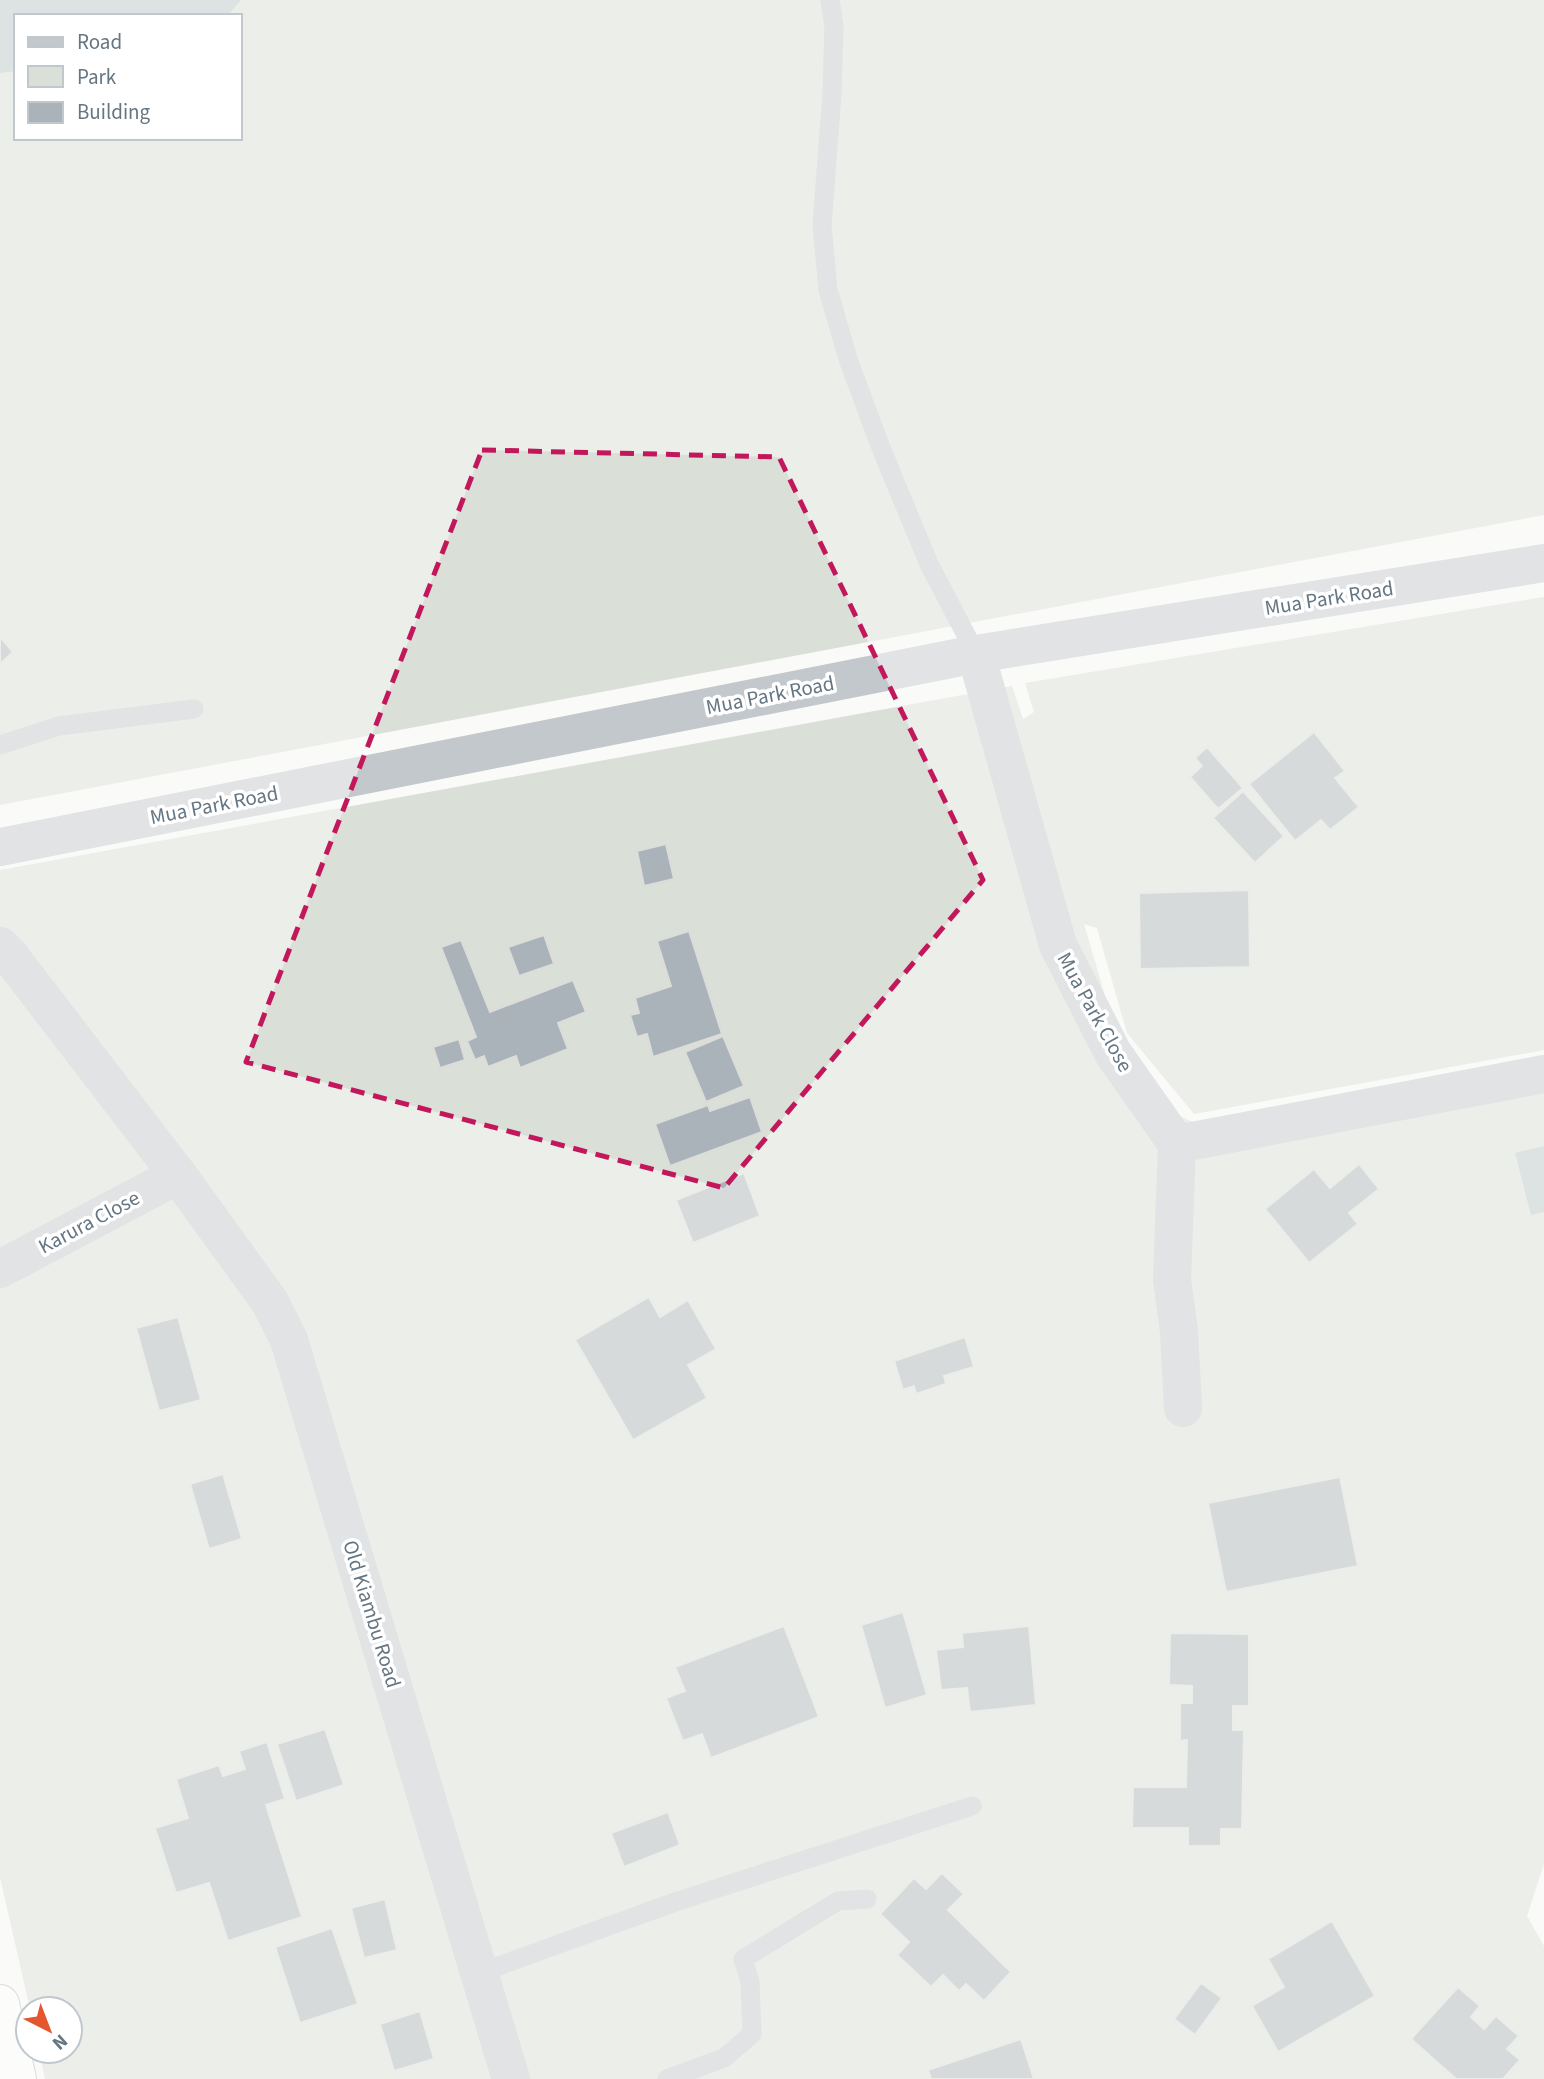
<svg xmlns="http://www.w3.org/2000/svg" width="1544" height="2079" font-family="'Source Sans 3',sans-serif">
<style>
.green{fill:#dadfd7;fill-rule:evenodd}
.water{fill:#bbc7cb}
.building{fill:#aab3b9;stroke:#dcdcda;stroke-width:2}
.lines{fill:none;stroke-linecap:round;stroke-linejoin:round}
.trunk-casing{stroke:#b4b9bd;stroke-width:40}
.service{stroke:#c3c8cc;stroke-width:19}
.minor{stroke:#c3c8cc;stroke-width:38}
.trunk{stroke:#fff;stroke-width:38}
.marked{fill:none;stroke:#c2185b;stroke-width:5;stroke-dasharray:14 9;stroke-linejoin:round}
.labels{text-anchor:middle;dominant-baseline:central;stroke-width:7;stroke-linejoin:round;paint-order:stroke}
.street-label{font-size:21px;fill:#657683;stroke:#fff}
</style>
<rect width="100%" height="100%" fill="#fafaf8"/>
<g class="green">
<path d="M 0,0 L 1544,0 L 1544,515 L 0,805 ZM 16,16 L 240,16 L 240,138 L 16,138 Z"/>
<polygon points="1544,597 1544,1050 1194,1114 1127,1033 1097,928 1084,924 1117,1037 1179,1116 1198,1124 1544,1059 1544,1864 1527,1916 1544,1946 1544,2079 45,2079 39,2051 70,2051 70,2009 30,2009 0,1877 0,870 1012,686 1023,719 1034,712 1025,683"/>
</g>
<g class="water">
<polygon points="0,0 241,0 227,16 16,16 16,71 0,73"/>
<polygon points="1544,1146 1544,1212 1531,1215 1515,1153"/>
</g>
<g class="building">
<polygon points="0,637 13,652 0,664"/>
<polygon points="1314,732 1345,771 1335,778 1359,807 1330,830 1321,820 1295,841 1249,784"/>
<polygon points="1207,747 1243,788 1218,809 1190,777 1202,766 1195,758"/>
<polygon points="1243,791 1284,836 1255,863 1213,818"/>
<polygon points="666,844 674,879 644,886 637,851"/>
<polygon points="1249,890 1250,967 1140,969 1139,893"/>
<polygon points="689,931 722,1034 653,1057 647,1034 637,1037 630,1015 639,1013 635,998 671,986 657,941"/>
<polygon points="544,935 554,964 519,976 508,947"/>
<polygon points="461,940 490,1012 573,980 586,1012 558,1023 568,1049 520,1068 516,1056 488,1067 484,1056 475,1060 467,1041 476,1037 441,947"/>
<polygon points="723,1036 744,1086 706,1102 685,1052"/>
<polygon points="459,1039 465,1060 440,1068 433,1047"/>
<polygon points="750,1097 762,1132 670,1166 655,1124 708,1105 710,1111"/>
<polygon points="1359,1164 1379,1189 1349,1213 1358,1224 1309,1263 1265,1209 1314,1169 1330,1188"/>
<polygon points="744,1173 760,1216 693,1243 676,1200"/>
<polygon points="649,1297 660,1317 688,1300 716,1349 688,1365 707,1398 633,1440 575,1340"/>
<polygon points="178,1317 201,1400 159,1411 136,1328"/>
<polygon points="965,1337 974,1367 944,1376 946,1384 916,1394 914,1386 903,1390 894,1361"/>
<polygon points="223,1474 242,1539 209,1549 190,1484"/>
<polygon points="1340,1477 1358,1566 1226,1592 1208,1503"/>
<polygon points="903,1612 927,1695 885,1708 861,1625"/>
<polygon points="784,1626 819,1717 711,1758 702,1734 683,1741 666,1698 685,1691 675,1667"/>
<polygon points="1029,1626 1036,1705 970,1712 967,1688 941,1690 936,1650 963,1647 962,1633"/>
<polygon points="1170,1633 1249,1634 1249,1706 1233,1706 1233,1730 1244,1730 1242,1829 1221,1829 1221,1846 1188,1846 1188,1828 1132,1828 1133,1787 1186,1787 1187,1740 1180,1741 1180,1703 1192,1703 1192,1686 1169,1685"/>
<polygon points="325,1729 344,1785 296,1801 277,1744"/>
<polygon points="267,1742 285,1799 266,1805 302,1917 228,1941 209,1883 176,1893 155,1828 188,1818 176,1779 219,1765 223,1776 245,1769 239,1751"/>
<polygon points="668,1812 680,1845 624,1867 611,1833"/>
<polygon points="942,1873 964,1894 948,1910 1011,1972 984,2001 966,1984 959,1991 943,1975 931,1987 897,1955 909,1942 880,1914 914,1878 926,1889"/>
<polygon points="385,1899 397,1950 364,1958 351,1908"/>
<polygon points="1332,1921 1375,1996 1278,2052 1252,2006 1284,1987 1268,1959"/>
<polygon points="332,1928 358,2004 300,2023 275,1947"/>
<polygon points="1201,1983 1222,1998 1195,2035 1174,2019"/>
<polygon points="1458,1987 1480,2006 1471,2017 1484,2029 1496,2016 1519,2036 1507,2049 1520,2060 1503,2079 1456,2079 1411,2039"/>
<polygon points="420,2011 434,2059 394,2071 380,2024"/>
<polygon points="1021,2039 1034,2079 931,2079 928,2070"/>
</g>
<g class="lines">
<g class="trunk-casing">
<polyline id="trunk" points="0,2004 17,2079"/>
</g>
<g class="service">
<polyline points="830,0 834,27 832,94 822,225 828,290 849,362 881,448 929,564 976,654"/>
<polyline points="0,745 59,726 194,709"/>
<polyline points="479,1973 678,1901 972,1806"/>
<polyline points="667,2079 724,2058 752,2034 750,1982 743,1959 838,1901 867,1899"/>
</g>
<g class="minor">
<polyline points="976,654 1058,945 1113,1053 1177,1144 1172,1280 1179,1331 1183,1408"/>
<polyline points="0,847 976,654 1544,563"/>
<polyline points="0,946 10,956 178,1175 270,1302 289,1340 511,2079"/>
<polyline points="1177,1144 1544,1074"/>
<polyline points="0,1269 178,1175"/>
</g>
<use href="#trunk" class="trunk"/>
</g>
<path d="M0 0H1544V2079H0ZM 482,450 L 779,457 L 983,880 L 724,1188 L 246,1062 Z" fill="#fafaf8" fill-opacity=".55" fill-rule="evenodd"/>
<path class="marked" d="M 482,450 L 779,457 L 983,880 L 724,1188 L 246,1062 Z"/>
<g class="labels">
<g class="street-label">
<text transform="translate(1329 598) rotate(-9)">Mua Park Road</text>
<text transform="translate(770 695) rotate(-11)">Mua Park Road</text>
<text transform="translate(214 805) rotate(-11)">Mua Park Road</text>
<text transform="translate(1095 1012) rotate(61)">Mua Park Close</text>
<text transform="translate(89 1222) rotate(-28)">Karura Close</text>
<text transform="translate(372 1614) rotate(73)">Old Kiambu Road</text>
</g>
</g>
<rect x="14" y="14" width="228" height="126" fill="#ffffff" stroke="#c1c8cd" stroke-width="2"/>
<rect x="28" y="37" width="35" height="10" fill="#c3c8cc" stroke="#c1c8cd" stroke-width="2"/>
<text x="77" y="49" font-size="21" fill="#657683">Road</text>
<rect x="28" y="66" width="35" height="21" fill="#dadfd7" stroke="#c1c8cd" stroke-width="2"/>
<text x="77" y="84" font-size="21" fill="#657683">Park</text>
<rect x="28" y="102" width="35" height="21" fill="#aab3b9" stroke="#c1c8cd" stroke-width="2"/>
<text x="77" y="119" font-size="21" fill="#657683">Building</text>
<g transform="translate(49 2030) rotate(138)"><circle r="33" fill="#ffffff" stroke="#c1c8cd" stroke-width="2"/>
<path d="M0-5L12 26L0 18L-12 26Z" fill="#e4572e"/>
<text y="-10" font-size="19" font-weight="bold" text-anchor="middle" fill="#657683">N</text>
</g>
</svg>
